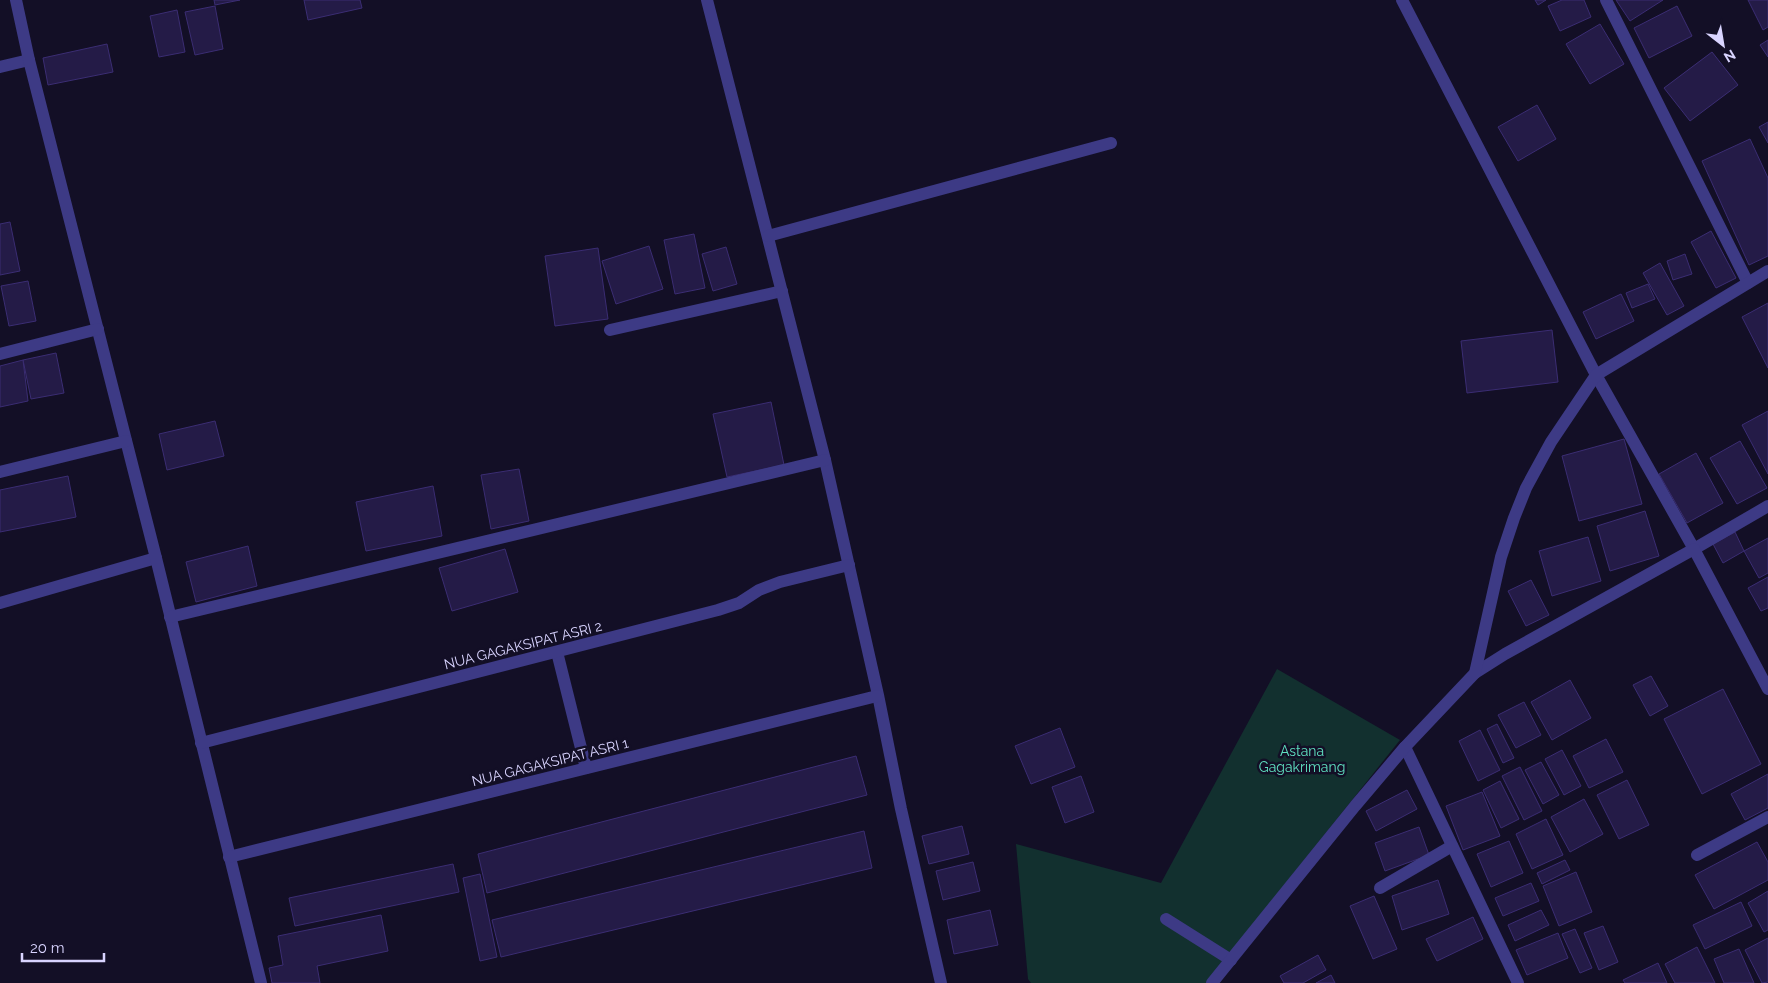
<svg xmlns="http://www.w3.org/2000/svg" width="1768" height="983" font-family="Raleway,sans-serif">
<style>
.green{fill:#12302f}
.building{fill:#241b47;stroke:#3b2d73}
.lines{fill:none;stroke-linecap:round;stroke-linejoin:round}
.service{stroke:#3d3a85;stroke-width:12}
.minor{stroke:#3d3a85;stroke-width:12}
.labels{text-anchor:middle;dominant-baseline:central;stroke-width:5;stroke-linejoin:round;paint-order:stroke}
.street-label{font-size:14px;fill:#d9d4ff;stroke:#130f26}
.park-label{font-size:14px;fill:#5fe0c0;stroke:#130f26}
</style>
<rect width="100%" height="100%" fill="#130f26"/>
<polygon class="green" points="1277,669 1400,740 1206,983 1031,983 1028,979 1016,844 1161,883"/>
<g class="building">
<polygon points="214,0 240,0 215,5"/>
<polygon points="304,0 360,0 362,8 308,20"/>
<polygon points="1535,0 1546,0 1538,5"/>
<polygon points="1562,0 1584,0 1591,17 1560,31 1548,6"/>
<polygon points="1616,0 1663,0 1630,21"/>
<polygon points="1748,0 1768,0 1768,27 1763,30"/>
<polygon points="215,6 223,49 195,55 185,12"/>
<polygon points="1677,6 1692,36 1649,58 1634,28"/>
<polygon points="177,10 185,52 159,57 150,16"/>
<polygon points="1600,24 1624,64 1590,84 1566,44"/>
<polygon points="1768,40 1768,57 1760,45"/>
<polygon points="107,44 113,72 48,85 43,58"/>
<polygon points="1712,52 1738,85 1690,121 1664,88"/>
<polygon points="1537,105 1556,139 1518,161 1498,127"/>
<polygon points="1768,122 1768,143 1759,127"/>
<polygon points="1750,139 1768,178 1768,256 1749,265 1702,161"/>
<polygon points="10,222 20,271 0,275 0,224"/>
<polygon points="1711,231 1736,278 1716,288 1691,242"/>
<polygon points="694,234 705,288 675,294 664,240"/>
<polygon points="649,246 663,289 616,304 602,261"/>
<polygon points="726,247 737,284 713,291 702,254"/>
<polygon points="598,248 608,319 555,326 545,256"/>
<polygon points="1685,254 1692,274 1673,280 1667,261"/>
<polygon points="1660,263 1684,306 1667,315 1643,273"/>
<polygon points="28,281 36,321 9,326 1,286"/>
<polygon points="1648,284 1655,299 1632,308 1626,293"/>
<polygon points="1621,294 1634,321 1596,339 1583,312"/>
<polygon points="1768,303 1768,368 1742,317"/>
<polygon points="1552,330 1558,382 1467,393 1461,341"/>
<polygon points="56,353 64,393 31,399 23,360"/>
<polygon points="23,360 28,401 0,407 0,366"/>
<polygon points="771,402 784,465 727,477 713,414"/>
<polygon points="1768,411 1768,474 1742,425"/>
<polygon points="215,421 224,456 167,470 159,434"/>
<polygon points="1624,439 1642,504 1579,521 1562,456"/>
<polygon points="1740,441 1767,488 1737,504 1710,458"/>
<polygon points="1696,453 1723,503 1687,523 1659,474"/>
<polygon points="519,469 529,521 491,529 481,475"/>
<polygon points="68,476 76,517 0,532 0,490"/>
<polygon points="433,486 442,536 366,551 356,502"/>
<polygon points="1645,511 1659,556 1610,571 1597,526"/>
<polygon points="1735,532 1744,551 1723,563 1713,544"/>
<polygon points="1588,537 1601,581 1552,596 1539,551"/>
<polygon points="1768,538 1768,573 1759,578 1744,551"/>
<polygon points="248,546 257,586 196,602 186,562"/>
<polygon points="505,549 518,592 452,611 439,568"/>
<polygon points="1768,577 1768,608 1761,611 1748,588"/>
<polygon points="1531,580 1549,615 1526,626 1508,591"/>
<polygon points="1651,676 1668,706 1650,716 1633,685"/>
<polygon points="1570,680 1591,718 1552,740 1531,702"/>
<polygon points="1723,689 1761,764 1702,794 1664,719"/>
<polygon points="1524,702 1541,735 1516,748 1498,715"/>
<polygon points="1497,724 1514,758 1503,763 1487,729"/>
<polygon points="1060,728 1075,767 1031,784 1015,746"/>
<polygon points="1480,730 1500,770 1478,781 1459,741"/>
<polygon points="1606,739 1623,772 1589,788 1573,756"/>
<polygon points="1562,750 1581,786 1564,795 1545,759"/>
<polygon points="856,756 867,795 487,893 478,854"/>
<polygon points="1541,762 1559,795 1543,804 1525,770"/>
<polygon points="1520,767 1542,811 1524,820 1502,776"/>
<polygon points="1768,774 1768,808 1745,820 1731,794"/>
<polygon points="1081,776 1094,812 1065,823 1052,787"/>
<polygon points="1627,780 1649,825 1619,839 1597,795"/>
<polygon points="1500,781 1519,819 1501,828 1483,790"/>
<polygon points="1407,790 1417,809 1376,831 1366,811"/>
<polygon points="1482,792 1500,836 1463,850 1446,806"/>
<polygon points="1584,799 1603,834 1570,852 1551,817"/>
<polygon points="1546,819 1563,855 1532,869 1516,834"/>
<polygon points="962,826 969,854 929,864 922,836"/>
<polygon points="1419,827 1429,855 1385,871 1375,843"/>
<polygon points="864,831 872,868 501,957 492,920"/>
<polygon points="1509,841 1523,873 1491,887 1477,854"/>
<polygon points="1757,842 1768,862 1768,880 1714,909 1695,875"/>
<polygon points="1565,860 1570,870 1542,884 1537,873"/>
<polygon points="973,862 980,891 943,900 936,871"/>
<polygon points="453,864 459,892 295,926 289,898"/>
<polygon points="1576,872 1592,912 1559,926 1543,886"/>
<polygon points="480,874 497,957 480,961 463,878"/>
<polygon points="1438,880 1449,914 1402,930 1392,896"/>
<polygon points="1531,883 1539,901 1503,916 1495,898"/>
<polygon points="1768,891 1768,930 1764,932 1748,903"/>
<polygon points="1374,896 1397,949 1373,959 1350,906"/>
<polygon points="1741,902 1752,926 1705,949 1693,925"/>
<polygon points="990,910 998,945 954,954 947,920"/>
<polygon points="1541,910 1549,925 1515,941 1508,925"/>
<polygon points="381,915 388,951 317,966 320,983 272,983 269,968 283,965 278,936"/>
<polygon points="1473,917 1483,939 1437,961 1426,939"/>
<polygon points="1603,926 1618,962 1599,970 1584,933"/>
<polygon points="1575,929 1592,968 1580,973 1562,934"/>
<polygon points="1558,933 1568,958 1527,975 1516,950"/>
<polygon points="1768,938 1768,982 1762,983 1745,950"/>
<polygon points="1697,947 1715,983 1675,983 1665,964"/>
<polygon points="1739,949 1754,983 1724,983 1714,959"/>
<polygon points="1318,955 1326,970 1303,983 1284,983 1280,976"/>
<polygon points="1658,963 1667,983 1625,983 1623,980"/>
<polygon points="1331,975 1335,983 1316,983"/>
</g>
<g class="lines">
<g class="service">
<polyline points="0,67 29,60"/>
<polyline points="610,330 782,291"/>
<polyline points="0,603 156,558"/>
<polyline points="1166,919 1231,960"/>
</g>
<g class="minor">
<polyline points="16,0 29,60 156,558 261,983"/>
<polyline points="707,0 825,460 878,695 901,809 941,983"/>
<polyline points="1402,0 1596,375 1694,549 1768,506"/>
<polyline points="1606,0 1748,283"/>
<polyline points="768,236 1111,143"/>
<polyline points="0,354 98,329"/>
<polyline points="0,472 126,441"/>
<polyline points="170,617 825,460"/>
<polyline points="557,652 586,768"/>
<polyline points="1475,673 1505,654 1694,549 1768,689"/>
<polyline points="201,743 718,610 739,603 759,590 780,582 849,565"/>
<polyline points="1405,747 1518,983"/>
<polyline points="1697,855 1768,817"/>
<polyline points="229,857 877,696"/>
<polyline points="1380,888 1452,846"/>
<polyline points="1212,983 1355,806 1405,747 1475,673 1501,557 1514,518 1526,488 1551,442 1596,375 1768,271"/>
</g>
</g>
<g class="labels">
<g class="street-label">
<text transform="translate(523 645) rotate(-14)">NUA GAGAKSIPAT ASRI 2</text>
<text transform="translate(550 762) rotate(-14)">NUA GAGAKSIPAT ASRI 1</text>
</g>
<g class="park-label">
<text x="1302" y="751">Astana<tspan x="1302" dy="16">Gagakrimang</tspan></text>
</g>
</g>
<g transform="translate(1723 45) rotate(149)" stroke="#130f26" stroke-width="4" paint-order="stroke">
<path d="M0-4L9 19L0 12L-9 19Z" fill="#d9d4ff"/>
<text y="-8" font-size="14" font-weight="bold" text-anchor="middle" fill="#d9d4ff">N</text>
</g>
<path d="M22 953v8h82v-8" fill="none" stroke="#d9d4ff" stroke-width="2.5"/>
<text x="30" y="953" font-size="15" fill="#d9d4ff" stroke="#130f26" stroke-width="4" paint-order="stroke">20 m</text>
</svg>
